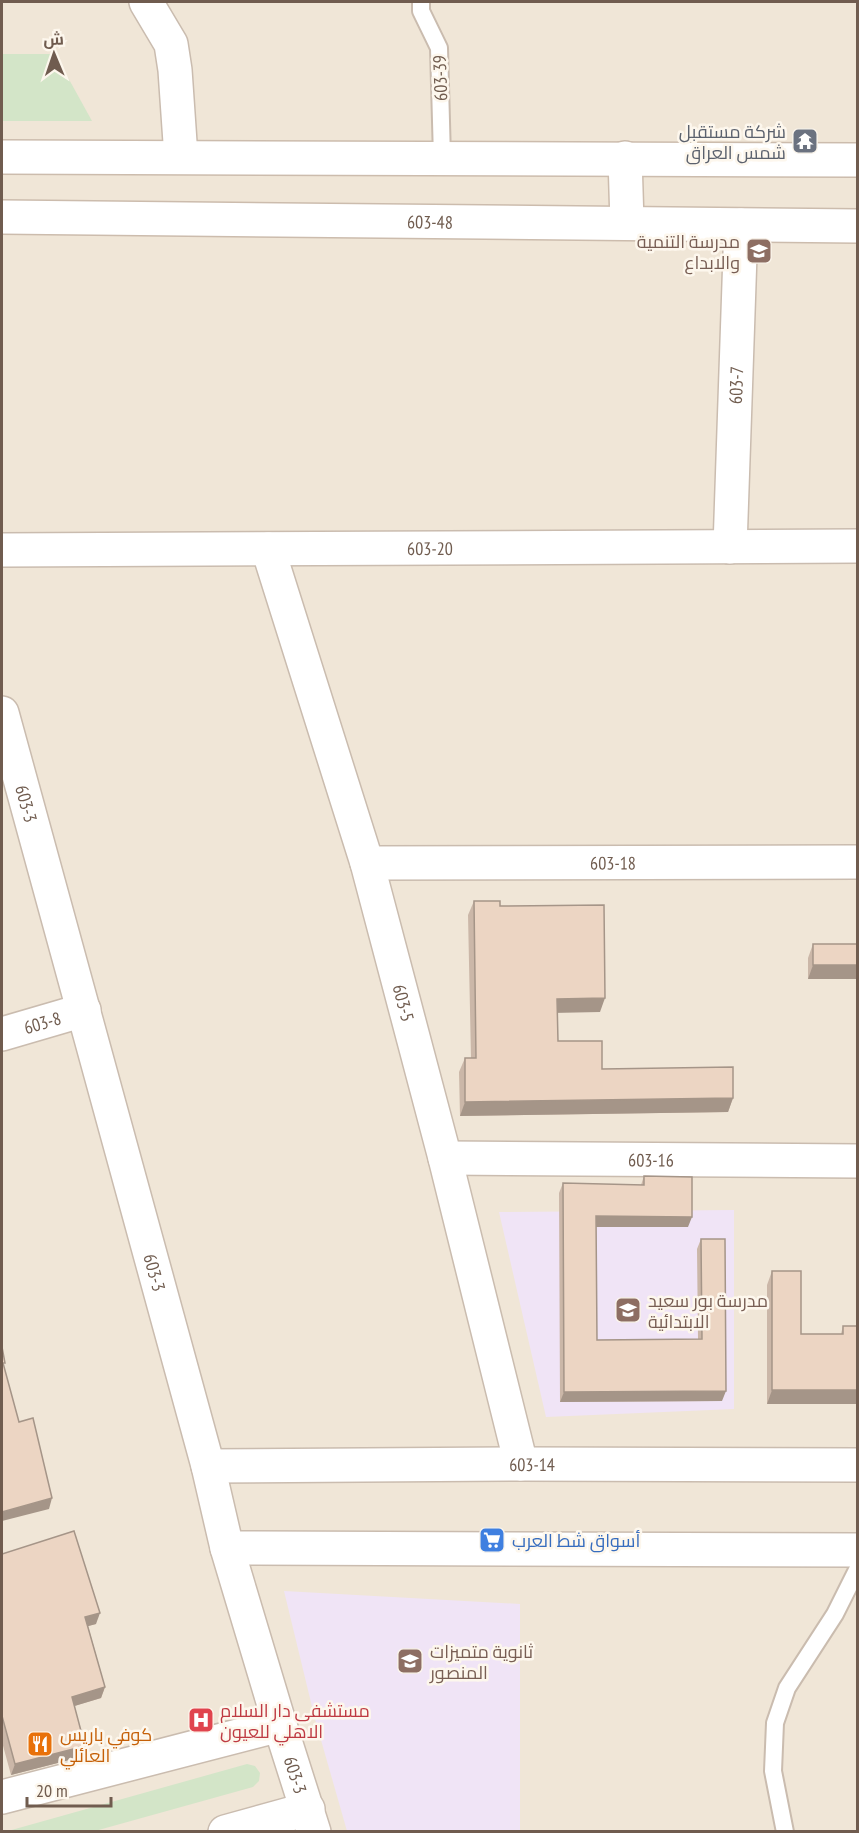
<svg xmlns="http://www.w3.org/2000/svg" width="859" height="1833" font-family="'PT Sans Narrow',Cairo,sans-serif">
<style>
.residential{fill:#f0e6d7}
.education{fill:#f0e4f6}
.green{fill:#d3e5c8}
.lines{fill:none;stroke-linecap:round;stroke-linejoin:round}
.lane-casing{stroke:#cabcaf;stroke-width:20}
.street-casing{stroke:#cabcaf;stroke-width:36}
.secondary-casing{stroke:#ccbcad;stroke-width:36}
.lane{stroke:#fff;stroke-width:16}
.street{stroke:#fff;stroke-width:33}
.secondary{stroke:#fff;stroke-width:33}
.wall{fill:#cbb7a8}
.shaded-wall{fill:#a59588}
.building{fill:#ecd5c3;stroke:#a59588;stroke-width:1.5}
.labels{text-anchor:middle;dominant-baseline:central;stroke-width:5;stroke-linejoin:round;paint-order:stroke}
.street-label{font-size:18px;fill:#705c4f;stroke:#fdf7ed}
.worship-label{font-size:18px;fill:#5b616d;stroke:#fdf7ed;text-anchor:end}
.education-label{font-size:18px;fill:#785e54;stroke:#fdf7ed;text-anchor:start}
.shop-label{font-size:18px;fill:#366cbe;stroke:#fdf7ed;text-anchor:start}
.health-label{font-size:18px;fill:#be3a42;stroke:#fdf7ed;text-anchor:start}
.food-label{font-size:18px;fill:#c56008;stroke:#fdf7ed;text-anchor:start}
</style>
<rect width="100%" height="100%" fill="#faf3e8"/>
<rect class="residential" x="2" y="2" width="855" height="1829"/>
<g class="education">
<polygon points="734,1210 734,1409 546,1417 499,1212"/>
<polygon points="284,1591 520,1604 520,1831 347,1831 315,1719"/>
</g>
<g class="green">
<polygon points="2,54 55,54 92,121 2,121"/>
<polygon points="247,1764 255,1766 260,1773 259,1781 253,1787 95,1831 8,1831"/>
</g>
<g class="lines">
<g class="lane-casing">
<g id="lane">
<polyline points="421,2 421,11 439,48 442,158"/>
<polyline points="785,1832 773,1771 775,1723 787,1688 835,1614 858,1568"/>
</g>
</g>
<g class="street-casing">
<g id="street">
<polyline points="146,2 171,44 175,70 181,157"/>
<path id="s1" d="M 730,547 L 741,225"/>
<path id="s2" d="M 268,549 L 367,863 L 445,1158 L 521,1464"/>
<path id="s3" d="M 2,550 L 858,546"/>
<path id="s4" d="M 2,713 L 208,1466 L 227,1548 L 280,1725 L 314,1832"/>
<path id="s5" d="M 367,863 L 858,862"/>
<path id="s6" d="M 2,1034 L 84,1010"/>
<path id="s7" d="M 445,1158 L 858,1161"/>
<path id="s8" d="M 208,1466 L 521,1464 L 858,1465"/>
<polyline points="227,1548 858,1550"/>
<polyline points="2,1797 280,1725"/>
<polyline points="225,1832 308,1809"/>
</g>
</g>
<g class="secondary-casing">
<g id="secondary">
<polyline points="2,157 858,160"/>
<polyline points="625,158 627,223"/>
<path id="s9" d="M 2,217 L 858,226"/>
</g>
</g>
<use href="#lane" class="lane"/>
<use href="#street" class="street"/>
<use href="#secondary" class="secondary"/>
</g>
<g class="wall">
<polygon points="474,901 500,906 600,1012 558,1012 558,1041 602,1069 733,1098 728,1112 460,1116 459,1072 465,1058 471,1058 468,915"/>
<polygon points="813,944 858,944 858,1022 857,979 808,979 808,958"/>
<polygon points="644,1176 688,1227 596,1227 597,1340 698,1339 697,1249 701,1239 722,1401 560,1402 559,1193 563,1183 641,1185"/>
<polygon points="772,1271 801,1334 841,1334 843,1326 858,1326 858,1404 767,1404 767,1285"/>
<polygon points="2,1554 96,1624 88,1626 105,1687 101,1698 74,1706 81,1757 11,1775 2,1742"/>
</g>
<g class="shaded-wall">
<polygon points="813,965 858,965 858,977 857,979 808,979"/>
<polygon points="605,998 600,1012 552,1013 557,999"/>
<polygon points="733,1098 728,1112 460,1116 465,1102"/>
<polygon points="596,1216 692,1217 688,1227 592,1227"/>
<polygon points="772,1390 858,1390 858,1404 767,1404"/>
<polygon points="726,1391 722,1401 560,1402 564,1392"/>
<polygon points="52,1498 49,1509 2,1521 2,1512"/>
<polygon points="100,1613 96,1624 81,1628 85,1617"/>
<polygon points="105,1687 101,1698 68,1708 72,1697"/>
<polygon points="85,1746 81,1757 11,1775 15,1764"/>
</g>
<g class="building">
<polygon points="474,901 500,901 500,906 604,905 605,998 557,999 558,1041 602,1041 602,1069 733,1067 733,1098 465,1102 465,1058 476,1058"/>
<rect x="813" y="944" width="45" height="21"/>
<polygon points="644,1176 692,1177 692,1217 596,1216 597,1340 702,1339 701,1239 725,1239 726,1391 564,1392 563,1183 644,1185"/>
<polygon points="772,1271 801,1271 801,1334 843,1334 843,1326 858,1326 858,1390 772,1390"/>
<polygon points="2,1347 5,1363 3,1363 19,1422 33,1418 52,1498 2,1512"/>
<polygon points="74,1531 100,1613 85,1617 105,1687 72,1697 85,1746 15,1764 2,1716 2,1554"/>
</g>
<defs>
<g id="temple-square" transform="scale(1.35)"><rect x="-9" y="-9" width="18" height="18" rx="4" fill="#6b7280" stroke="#fdf7ed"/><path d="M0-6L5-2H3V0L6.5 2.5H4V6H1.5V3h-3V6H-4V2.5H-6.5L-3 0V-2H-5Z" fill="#fff"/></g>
<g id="school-square" transform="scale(1.35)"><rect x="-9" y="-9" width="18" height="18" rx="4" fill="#8d6e63" stroke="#fdf7ed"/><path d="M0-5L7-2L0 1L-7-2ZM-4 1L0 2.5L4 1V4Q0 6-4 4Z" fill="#fff"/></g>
<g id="supermarket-square" transform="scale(1.35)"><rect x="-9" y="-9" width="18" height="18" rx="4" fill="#3f7fe0" stroke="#fdf7ed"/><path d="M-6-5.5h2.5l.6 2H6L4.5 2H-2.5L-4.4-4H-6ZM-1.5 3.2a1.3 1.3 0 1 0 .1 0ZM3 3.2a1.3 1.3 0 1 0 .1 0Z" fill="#fff"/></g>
<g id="hospital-square" transform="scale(1.35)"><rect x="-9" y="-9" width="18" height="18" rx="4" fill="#e0444e" stroke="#fdf7ed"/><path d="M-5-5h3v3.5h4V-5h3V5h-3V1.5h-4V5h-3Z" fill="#fff"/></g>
<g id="restaurant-square" transform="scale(1.35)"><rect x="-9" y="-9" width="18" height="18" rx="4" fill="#e8710a" stroke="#fdf7ed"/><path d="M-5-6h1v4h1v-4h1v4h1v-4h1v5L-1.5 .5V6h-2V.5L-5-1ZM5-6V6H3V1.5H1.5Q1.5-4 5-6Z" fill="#fff"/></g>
</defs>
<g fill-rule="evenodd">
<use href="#temple-square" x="805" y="141"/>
<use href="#school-square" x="759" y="251"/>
<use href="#school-square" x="628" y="1310"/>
<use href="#supermarket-square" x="492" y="1540"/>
<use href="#school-square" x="410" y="1661"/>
<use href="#hospital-square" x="201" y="1720"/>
<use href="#restaurant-square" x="40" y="1744"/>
</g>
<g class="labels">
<g class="street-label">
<text transform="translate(440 78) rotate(-92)">603-39</text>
<text stroke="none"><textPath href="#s9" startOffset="428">603-48</textPath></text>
<text stroke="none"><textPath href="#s1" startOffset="162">603-7</textPath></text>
<text stroke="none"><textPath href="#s3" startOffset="428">603-20</textPath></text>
<text stroke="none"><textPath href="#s4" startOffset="94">603-3</textPath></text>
<text stroke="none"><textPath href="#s5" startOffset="246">603-18</textPath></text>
<text stroke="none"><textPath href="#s2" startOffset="474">603-5</textPath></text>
<text stroke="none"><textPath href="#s6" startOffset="42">603-8</textPath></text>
<text stroke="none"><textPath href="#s7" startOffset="206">603-16</textPath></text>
<text stroke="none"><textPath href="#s4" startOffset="580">603-3</textPath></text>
<text stroke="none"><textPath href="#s8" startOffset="324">603-14</textPath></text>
<text stroke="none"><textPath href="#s4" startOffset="1102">603-3</textPath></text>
</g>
<g class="worship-label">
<text x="786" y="131">شركة مستقبل<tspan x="786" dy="21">شمس العراق</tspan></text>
</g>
<g class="education-label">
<text x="740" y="241" text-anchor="end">مدرسة التنمية<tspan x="740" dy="21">والابداع</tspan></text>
<text x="648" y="1300">مدرسة بور سعيد<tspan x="648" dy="21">الابتدائية</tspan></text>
<text x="430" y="1651">ثانوية متميزات<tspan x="430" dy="21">المنصور</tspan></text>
</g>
<g class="shop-label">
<text x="512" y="1540">أسواق شط العرب</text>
</g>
<g class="health-label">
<text x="220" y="1710">مستشفى دار السلام<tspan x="220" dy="21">الاهلي للعيون</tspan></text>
</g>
<g class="food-label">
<text x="60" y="1734">كوفي باريس<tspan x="60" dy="21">العائلي</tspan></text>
</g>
</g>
<rect width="859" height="1833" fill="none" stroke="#705c4f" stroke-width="6"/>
<g transform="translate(54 54) rotate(358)" stroke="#fdf7ed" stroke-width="4.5" paint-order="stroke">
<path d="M0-4.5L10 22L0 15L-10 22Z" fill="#705c4f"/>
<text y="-9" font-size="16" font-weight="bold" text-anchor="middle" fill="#705c4f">ش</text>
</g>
<path d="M27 1797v9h84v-9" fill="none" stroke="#705c4f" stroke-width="3"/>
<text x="36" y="1797" font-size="18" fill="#705c4f" stroke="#fdf7ed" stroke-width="4.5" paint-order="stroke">20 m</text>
</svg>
